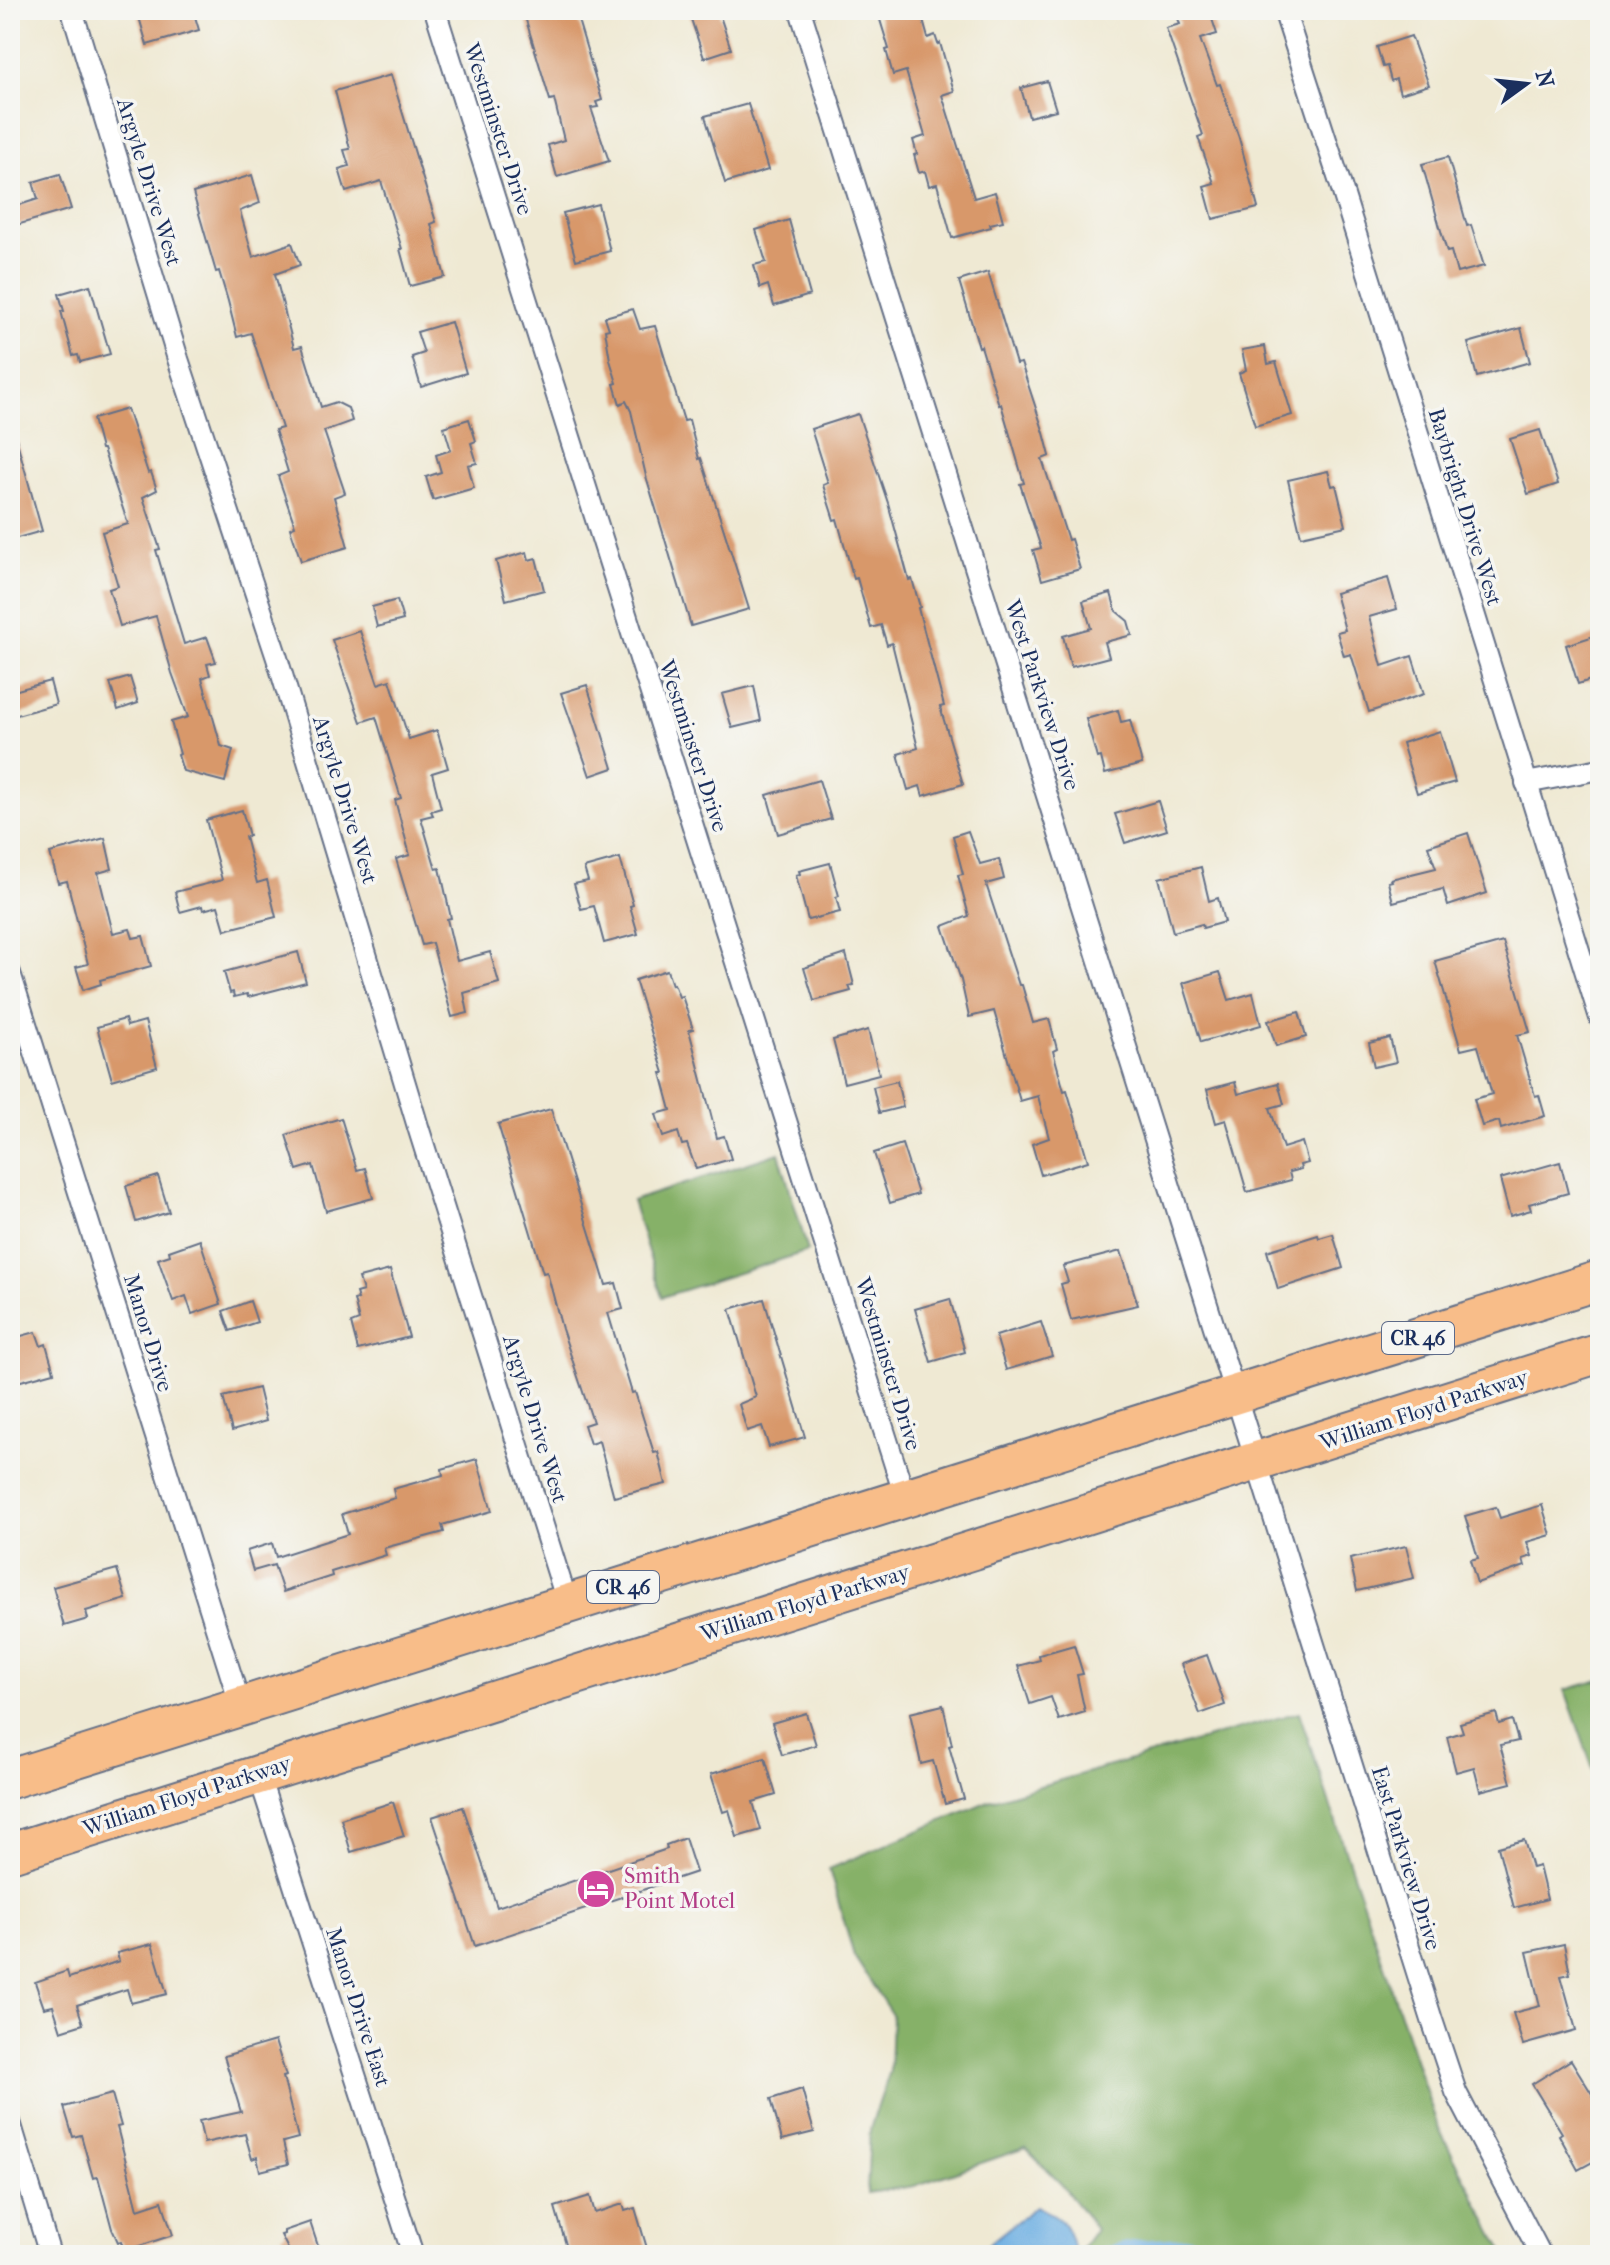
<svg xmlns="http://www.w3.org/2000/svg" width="1610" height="2265" font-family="'IM FELL French Canon',serif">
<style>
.forest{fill:#86b168;stroke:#507063;stroke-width:2}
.water{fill:#6dafe2;stroke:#446fa0;stroke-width:2}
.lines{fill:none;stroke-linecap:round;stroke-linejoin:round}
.stream{stroke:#6dafe2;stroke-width:8}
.building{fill:#d8986a}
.street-casing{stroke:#657087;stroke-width:24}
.highway-casing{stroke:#657087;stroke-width:42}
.street{stroke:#fff;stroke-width:20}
.highway{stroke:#f8bd89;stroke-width:38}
.labels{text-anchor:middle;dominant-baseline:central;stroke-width:7;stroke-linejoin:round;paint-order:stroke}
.shield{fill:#f6f6f2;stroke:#5d6b8a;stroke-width:2}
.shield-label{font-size:20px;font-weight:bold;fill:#1b2f5e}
.street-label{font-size:22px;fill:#1b2f5e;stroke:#f6f6f2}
.hotel-label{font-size:22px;fill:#b23c85;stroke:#f6f6f2;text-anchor:start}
</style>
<rect width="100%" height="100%" fill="#f6f6f2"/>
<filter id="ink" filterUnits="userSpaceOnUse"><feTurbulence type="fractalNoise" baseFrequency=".0125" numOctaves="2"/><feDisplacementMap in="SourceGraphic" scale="16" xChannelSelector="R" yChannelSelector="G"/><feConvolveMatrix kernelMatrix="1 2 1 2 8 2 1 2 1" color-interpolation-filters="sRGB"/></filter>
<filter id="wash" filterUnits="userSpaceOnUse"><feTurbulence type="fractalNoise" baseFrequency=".006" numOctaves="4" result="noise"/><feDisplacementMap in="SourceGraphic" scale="32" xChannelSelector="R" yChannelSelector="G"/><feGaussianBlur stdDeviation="1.8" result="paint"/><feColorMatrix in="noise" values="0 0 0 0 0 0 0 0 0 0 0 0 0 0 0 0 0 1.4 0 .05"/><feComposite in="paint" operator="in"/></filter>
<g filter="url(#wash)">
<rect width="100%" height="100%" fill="#efe9d3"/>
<g class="forest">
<polygon points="779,1153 808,1251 662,1297 632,1201"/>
<polygon points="1600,1680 1600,1789 1565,1690"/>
<polygon points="1299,1712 1438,2127 1505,2255 1077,2255 1096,2229 1061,2184 1025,2148 914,2186 867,2193 870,2129 890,2071 892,2015 854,1956 829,1869 991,1800"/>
</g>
<path class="water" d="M 1036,2206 C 1064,2221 1068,2222 1075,2255 L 975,2255 Z"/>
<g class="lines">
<polyline class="stream" points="1086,2255 1139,2244 1188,2241 1286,2255 1342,2255"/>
</g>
<g id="blocks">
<g class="building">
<polygon points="137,10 193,10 199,30 147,45"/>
<polygon points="523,10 575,10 602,100 596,102 598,107 591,108 609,161 557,177 548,145 564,140 554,99 550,100"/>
<polygon points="688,10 718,10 731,49 704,58"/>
<polygon points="877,10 920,10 928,38 935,35 938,44 940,43 954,91 942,95 974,198 995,192 1003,221 990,224 991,227 952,238 937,184 929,186 925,171 919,173 914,155 917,154 913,140 925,136 906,71 893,75 886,50 889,49"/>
<polygon points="1175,10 1209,10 1217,34 1200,39 1217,85 1220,84 1239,138 1258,208 1213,219 1204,186 1214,183 1198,137 1203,135 1166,28 1180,24"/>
<polygon points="1411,36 1429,85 1400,94 1396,79 1391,81 1387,66 1383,67 1377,47"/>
<polygon points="391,75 436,222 431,224 445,277 410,286 400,249 402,249 381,181 346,192 339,169 349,166 344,150 350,149 335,91"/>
<polygon points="1047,81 1056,110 1029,117 1021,88"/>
<polygon points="748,104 768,170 725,183 705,116"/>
<polygon points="1448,157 1467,226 1471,225 1484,266 1457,273 1451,251 1447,252 1422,164"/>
<polygon points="60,174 71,209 10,227 10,208 38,199 33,182"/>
<polygon points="252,175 260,203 240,211 253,257 292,243 300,265 275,274 294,348 302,346 321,407 336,402 348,408 352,421 324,431 345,493 334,497 348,547 301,561 290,528 295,526 278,476 288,472 275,430 282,428 251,333 237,337 228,301 219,271 216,272 193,193"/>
<polygon points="598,204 610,251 576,260 563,213"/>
<polygon points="789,220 810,295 774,306 768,285 760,288 754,265 766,262 756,230"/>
<polygon points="988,272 1016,364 1021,363 1044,433 1050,456 1042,459 1068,540 1071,539 1080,569 1042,580 1033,550 1041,548 1020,484 1024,483 1001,404 999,405 981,346 979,347 959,281"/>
<polygon points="90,285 110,354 80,362 78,355 73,356 61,311 64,311 59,294"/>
<polygon points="633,309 640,329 655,326 684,421 689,420 699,459 701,458 749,609 691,626 646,476 631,411 626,401 620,404 614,384 617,383 610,360 605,330 609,329 605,317"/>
<polygon points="451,322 466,373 421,387 412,357 424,353 417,332"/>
<polygon points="1521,328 1530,362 1477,377 1468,343"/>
<polygon points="1265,346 1268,364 1276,362 1292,415 1255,426 1239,373 1246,370 1242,350"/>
<polygon points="127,409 148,473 151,472 157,490 143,497 160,549 156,550 184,644 207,637 216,662 207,664 210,675 202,678 221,746 233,750 225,782 183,771 178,755 180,754 171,722 188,717 172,673 156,616 120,626 109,589 118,586 102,532 128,524 103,449 101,449 93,419"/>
<polygon points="858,414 888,503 909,580 912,579 920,607 918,608 944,706 940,707 963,784 923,796 920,786 908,790 898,754 918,748 892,643 887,645 881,625 871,628 857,578 854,579 837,519 834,520 823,485 828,483 811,429"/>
<polygon points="469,419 476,441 471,443 477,463 468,465 474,488 433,500 426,477 441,472 436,455 451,450 444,427"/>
<polygon points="1540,430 1558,484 1528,494 1510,439"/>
<polygon points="16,438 42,531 10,540 10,439"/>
<polygon points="1328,471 1332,486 1336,485 1346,526 1301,536 1288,480"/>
<polygon points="527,552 529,560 536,558 544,590 506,600 496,561"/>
<polygon points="1388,578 1397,609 1369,617 1382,666 1412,656 1424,694 1369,712 1351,654 1344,656 1337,632 1345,630 1335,593"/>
<polygon points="1111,593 1116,611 1128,621 1132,635 1105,642 1109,657 1071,667 1063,636 1091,628 1083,601"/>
<polygon points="397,600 403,620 377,627 372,607"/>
<polygon points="360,631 378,684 390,680 409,739 437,730 448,768 432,773 441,808 431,811 433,815 421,818 436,869 440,868 451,918 447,919 457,961 490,952 499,983 464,993 468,1013 452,1017 432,943 422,945 396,859 410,855 395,800 401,798 376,717 361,722 332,640"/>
<polygon points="1600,634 1600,677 1578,684 1566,645"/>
<polygon points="130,677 138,703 118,710 110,683"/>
<polygon points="50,681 56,704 10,717 10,692"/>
<polygon points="587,685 613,768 590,776 561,693"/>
<polygon points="754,686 761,721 732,728 722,694"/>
<polygon points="1118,710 1121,722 1130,720 1142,764 1105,774 1101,757 1097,758 1086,719"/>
<polygon points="1440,731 1455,782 1417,793 1402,743"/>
<polygon points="819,780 831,819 778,834 767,795"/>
<polygon points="1158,801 1167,830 1125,843 1115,814"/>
<polygon points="242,810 249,836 245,837 257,883 267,880 276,917 225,930 218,906 203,910 202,906 180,912 175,892 222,880 206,820"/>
<polygon points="968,831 980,864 999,859 1004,879 986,884 1019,985 1022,985 1033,1023 1049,1019 1057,1049 1053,1051 1064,1091 1067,1090 1088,1161 1041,1175 1032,1144 1049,1138 1038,1096 1020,1101 994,1011 969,1017 961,980 943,926 969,916 958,875 963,874 953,836"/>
<polygon points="1468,833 1487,893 1448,906 1443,889 1393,902 1388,882 1392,881 1391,879 1436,868 1428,846"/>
<polygon points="105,838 112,869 98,873 113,933 130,929 133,938 143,936 151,966 100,980 101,984 83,990 76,967 88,964 67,881 58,883 50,853"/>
<polygon points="620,858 633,905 630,906 638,934 604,943 594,906 581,909 574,884 588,881 584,868"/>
<polygon points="830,863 839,896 836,897 840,912 808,920 796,875 800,874 799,871"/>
<polygon points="1201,867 1209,901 1218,898 1224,922 1203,928 1202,924 1173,932 1159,878"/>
<polygon points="1503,942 1530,1032 1517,1035 1535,1096 1539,1095 1545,1116 1501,1129 1499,1121 1482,1126 1474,1099 1492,1094 1478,1046 1461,1050 1435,961"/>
<polygon points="298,952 306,982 248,997 247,994 234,997 233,992 230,993 224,972"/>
<polygon points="846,954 854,985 849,986 851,991 814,1001 804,968"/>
<polygon points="667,970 672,985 674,984 679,997 682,996 693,1029 689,1030 717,1138 724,1136 731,1159 696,1169 687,1144 682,1145 678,1132 663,1137 656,1114 671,1110 661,1073 664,1073 635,980"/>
<polygon points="1220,972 1229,1000 1253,993 1261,1025 1201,1042 1183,983"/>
<polygon points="1299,1012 1306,1037 1276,1046 1268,1021"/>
<polygon points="125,1019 127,1026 145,1021 157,1067 112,1080 97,1027"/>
<polygon points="868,1030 879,1074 844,1083 833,1040"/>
<polygon points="1390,1038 1396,1062 1374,1067 1369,1043"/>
<polygon points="897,1081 903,1107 879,1113 873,1087"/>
<polygon points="1235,1082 1238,1094 1278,1083 1284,1104 1270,1108 1283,1148 1302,1142 1308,1163 1300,1165 1301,1169 1289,1172 1291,1180 1247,1192 1226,1120 1216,1123 1207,1090"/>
<polygon points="551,1109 606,1285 616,1283 623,1309 608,1313 632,1393 635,1392 654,1453 658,1452 666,1484 614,1497 599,1441 590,1444 584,1425 593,1422 562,1329 547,1272 543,1273 498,1124"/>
<polygon points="341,1118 357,1170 365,1168 373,1198 326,1211 313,1165 297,1170 286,1135"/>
<polygon points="902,1144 918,1194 890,1203 874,1153"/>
<polygon points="1560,1162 1568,1193 1529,1204 1531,1210 1510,1216 1500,1179"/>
<polygon points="158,1176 169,1212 136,1222 126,1186"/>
<polygon points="1333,1234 1343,1268 1278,1289 1267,1251 1318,1235 1319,1238"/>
<polygon points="200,1240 221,1304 192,1314 186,1296 173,1301 158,1259 170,1255 169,1251"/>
<polygon points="1121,1251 1138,1305 1071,1320 1061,1284 1068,1282 1063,1266"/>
<polygon points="390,1270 409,1337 358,1350 351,1323 359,1320 354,1300 358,1299 356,1293 363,1291 359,1278"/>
<polygon points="764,1299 805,1437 769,1447 762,1426 747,1431 739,1404 756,1397 730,1309"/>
<polygon points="950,1299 965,1352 931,1362 915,1309"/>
<polygon points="250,1301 257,1322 230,1331 223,1311"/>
<polygon points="1041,1322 1052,1356 1006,1370 996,1336"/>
<polygon points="36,1332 41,1346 46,1344 54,1372 17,1382 15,1376 10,1378 10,1339"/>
<polygon points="258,1388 266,1421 232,1431 223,1397"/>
<polygon points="477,1459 492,1511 442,1525 444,1532 384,1548 386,1555 331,1572 332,1576 283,1592 274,1565 253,1571 247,1551 272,1543 276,1557 348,1534 342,1514 395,1498 393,1489 443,1475 442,1469"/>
<polygon points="1542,1505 1551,1535 1527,1542 1532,1556 1523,1559 1525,1566 1477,1583 1470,1560 1478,1558 1465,1516 1496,1507 1500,1518"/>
<polygon points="1406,1546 1414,1578 1357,1591 1350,1559"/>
<polygon points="117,1569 126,1599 86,1611 88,1619 64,1626 53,1587"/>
<polygon points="1074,1645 1083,1674 1077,1675 1085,1712 1059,1720 1051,1697 1030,1704 1018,1666 1040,1660 1039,1655"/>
<polygon points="1207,1655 1225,1705 1200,1714 1181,1664"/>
<polygon points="943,1705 952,1745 949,1746 964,1799 945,1804 933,1761 921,1764 910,1713"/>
<polygon points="806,1713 816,1745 782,1755 772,1723"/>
<polygon points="1496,1713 1499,1724 1512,1720 1518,1741 1500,1745 1511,1783 1480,1791 1474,1767 1456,1772 1447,1737 1463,1732 1460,1723"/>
<polygon points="765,1758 776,1795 753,1802 761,1830 737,1837 729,1810 723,1812 711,1774"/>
<polygon points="393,1802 404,1836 351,1852 341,1819"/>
<polygon points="463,1807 497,1907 667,1849 666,1845 685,1838 696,1872 475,1946 432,1817"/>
<polygon points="1524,1840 1532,1868 1539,1866 1547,1899 1514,1908 1498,1847"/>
<polygon points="152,1944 167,1994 131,2003 127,1989 77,2005 83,2024 61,2031 53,2006 44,2008 35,1982 67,1971 69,1978 119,1961 117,1953"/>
<polygon points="1564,1944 1570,1974 1561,1976 1576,2030 1523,2045 1513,2013 1540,2006 1527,1952"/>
<polygon points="275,2041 286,2076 283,2077 298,2138 283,2142 288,2164 260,2171 257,2157 252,2159 245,2134 204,2143 199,2121 241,2112 224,2056"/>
<polygon points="1571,2060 1600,2107 1600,2158 1578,2170 1559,2135 1562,2133 1532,2084"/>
<polygon points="802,2089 814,2132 782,2140 771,2099"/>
<polygon points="112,2094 121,2126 117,2127 138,2209 162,2201 173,2235 124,2251 121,2241 118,2242 112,2229 98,2177 93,2178 81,2135 73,2137 64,2107"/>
<polygon points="590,2196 595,2213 623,2204 625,2211 635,2208 649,2255 569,2255 555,2207"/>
<polygon points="310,2222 321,2255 291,2255 281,2235 284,2234 284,2231"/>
</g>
</g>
</g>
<g filter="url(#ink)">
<use href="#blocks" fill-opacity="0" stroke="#657087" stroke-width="2"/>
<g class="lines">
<g class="street-casing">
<g id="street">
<polyline points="72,10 178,359 277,658 419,1130 568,1605"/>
<polyline points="435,10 905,1497"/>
<polyline points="800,10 1432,2020 1456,2092 1541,2255"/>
<polyline points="1284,10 1341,186 1600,1018"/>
<polyline points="1526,783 1600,769"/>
<polyline points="10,973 241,1707"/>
<polyline points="258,1773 413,2255"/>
<polyline points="10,2122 50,2255"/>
</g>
</g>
<g class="highway-casing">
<g id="highway">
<polyline points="10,1779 1600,1280"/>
<path d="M 10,1853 C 539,1683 1071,1523 1600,1353"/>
</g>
</g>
<use href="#street" class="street"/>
<use href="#highway" class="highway"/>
</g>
</g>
<defs>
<g id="hotel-disc" transform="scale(2)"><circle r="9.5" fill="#d1479c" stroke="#f6f6f2"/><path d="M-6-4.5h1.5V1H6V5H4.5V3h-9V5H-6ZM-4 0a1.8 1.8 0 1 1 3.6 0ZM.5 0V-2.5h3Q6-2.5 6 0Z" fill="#fff"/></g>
</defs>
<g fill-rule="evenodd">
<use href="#hotel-disc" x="596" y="1889"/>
</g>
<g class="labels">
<g class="shield">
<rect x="1382" y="1322" width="72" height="32" rx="6"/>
<rect x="587" y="1571" width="72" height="32" rx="6"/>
</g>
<g class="shield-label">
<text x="1418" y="1338">CR 46</text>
<text x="623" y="1587">CR 46</text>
</g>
<g class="street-label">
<text transform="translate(498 129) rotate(72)">Westminster Drive</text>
<text transform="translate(149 182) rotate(73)">Argyle Drive West</text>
<text transform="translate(1465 507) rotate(73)">Baybright Drive West</text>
<text transform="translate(1042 695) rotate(72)">West Parkview Drive</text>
<text transform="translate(693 746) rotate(72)">Westminster Drive</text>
<text transform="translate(345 800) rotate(73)">Argyle Drive West</text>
<text transform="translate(148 1333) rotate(73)">Manor Drive</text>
<text transform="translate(888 1364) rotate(73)">Westminster Drive</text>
<text transform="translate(1424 1410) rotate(-18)">William Floyd Parkway</text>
<text transform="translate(535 1419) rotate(73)">Argyle Drive West</text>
<text transform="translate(805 1603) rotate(-17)">William Floyd Parkway</text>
<text transform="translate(187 1796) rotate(-18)">William Floyd Parkway</text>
<text transform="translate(1406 1858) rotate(73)">East Parkview Drive</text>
<text transform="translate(358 2007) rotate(72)">Manor Drive East</text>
</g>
<g class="hotel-label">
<text x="624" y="1876">Smith<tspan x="624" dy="25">Point Motel</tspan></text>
</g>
</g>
<rect width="1610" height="2265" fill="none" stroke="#f6f6f2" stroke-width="40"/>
<g transform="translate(1526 84) rotate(75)" stroke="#f6f6f2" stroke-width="6" paint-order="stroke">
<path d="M0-6L14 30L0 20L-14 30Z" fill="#1b2f5e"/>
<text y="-12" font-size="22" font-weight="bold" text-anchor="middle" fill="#1b2f5e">N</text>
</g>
</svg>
